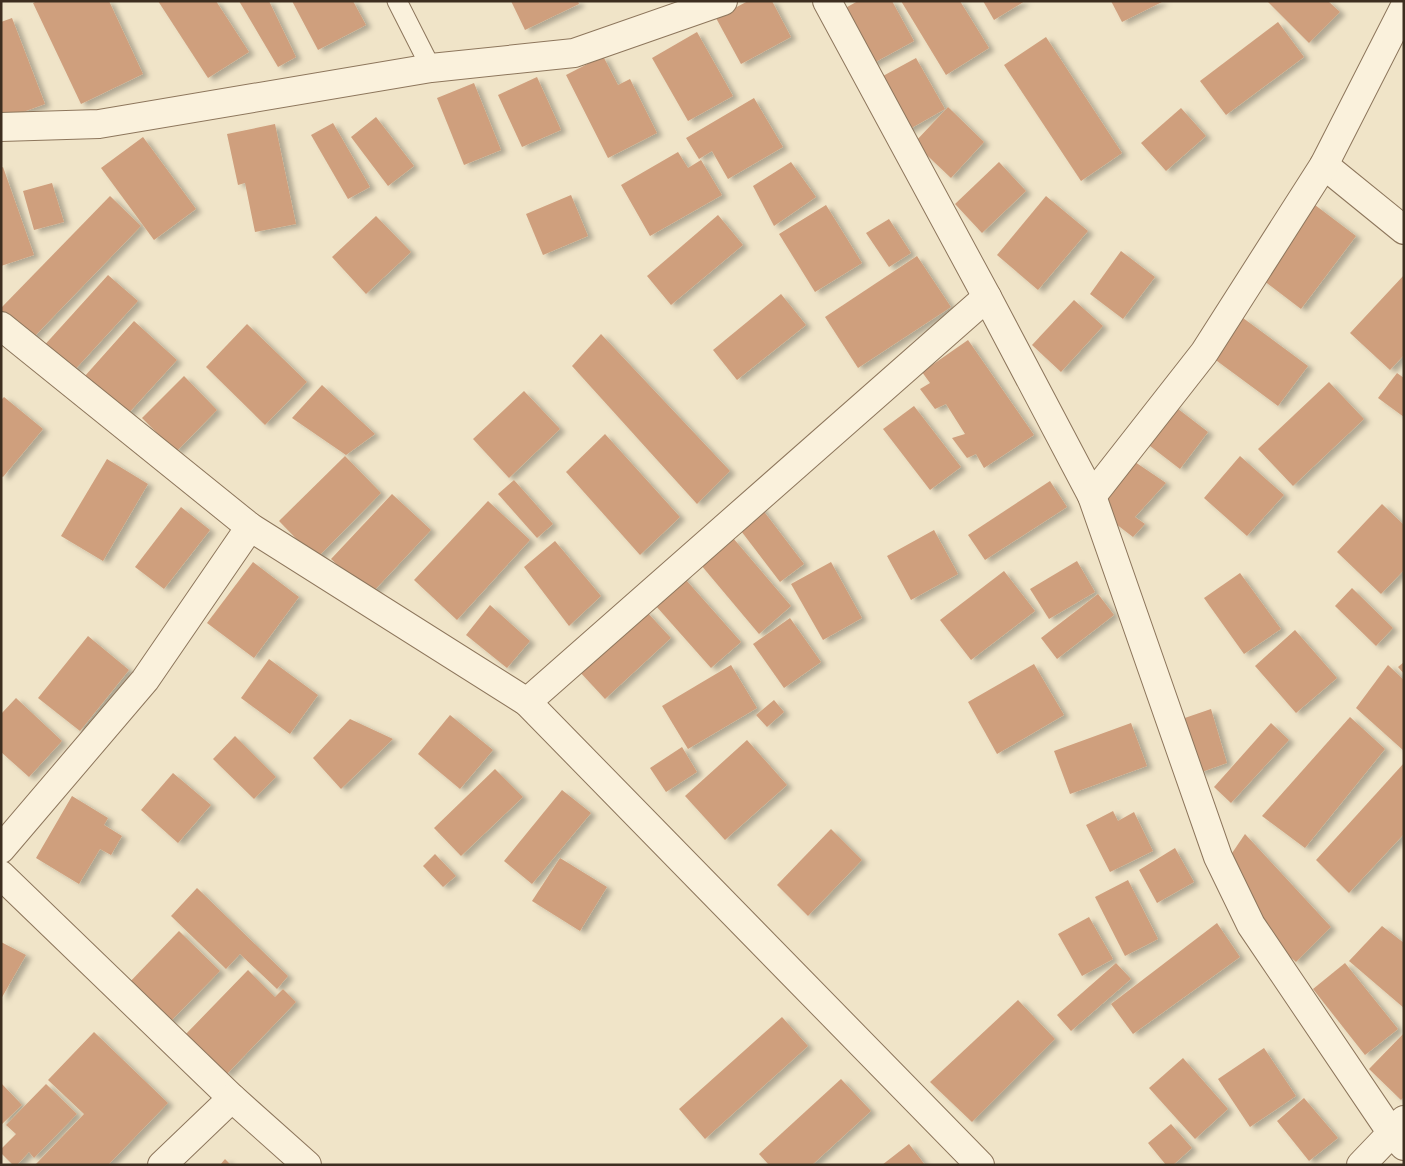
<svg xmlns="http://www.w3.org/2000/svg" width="1405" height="1166" font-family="Merriweather,serif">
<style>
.building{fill:#cf9f7d;filter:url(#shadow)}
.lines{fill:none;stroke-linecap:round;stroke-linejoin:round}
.service-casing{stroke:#8d765c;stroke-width:21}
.minor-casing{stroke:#8d765c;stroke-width:30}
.service{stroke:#faf1dc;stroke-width:19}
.minor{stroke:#faf1dc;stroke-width:28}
</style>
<defs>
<filter id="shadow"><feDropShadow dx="5.5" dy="3" stdDeviation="2.5" flood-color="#0004"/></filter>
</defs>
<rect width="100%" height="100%" fill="#f0e4c8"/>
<g class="building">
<polygon points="37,1 109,1 143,74 81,104 33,3"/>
<polygon points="158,1 216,1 249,52 208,78"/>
<polygon points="239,1 269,1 296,57 278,67"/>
<polygon points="292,1 353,1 366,25 318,50"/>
<polygon points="511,1 578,1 579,4 525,30"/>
<polygon points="748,1 772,1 791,37 741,64 716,18"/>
<polygon points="858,1 892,1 914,41 870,65 840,11"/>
<polygon points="901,1 960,1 989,48 946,75"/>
<polygon points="983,1 1025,1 994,20"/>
<polygon points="1111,1 1164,1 1122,22"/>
<polygon points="1267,1 1328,1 1340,12 1309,43"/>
<polygon points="12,18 45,104 1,120 1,22"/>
<polygon points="1278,22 1304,57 1226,115 1200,81"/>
<polygon points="697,32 733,96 688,121 652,58"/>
<polygon points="1046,37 1122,153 1081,181 1004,65"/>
<polygon points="603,56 618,85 630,79 657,133 608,158 566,75"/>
<polygon points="916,58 945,109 901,134 872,82"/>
<polygon points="537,77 561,130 522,147 498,95"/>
<polygon points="474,83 501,150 464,165 437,98"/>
<polygon points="754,98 783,147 728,179 712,151 699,159 686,138"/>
<polygon points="948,107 984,142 951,178 914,143"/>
<polygon points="1181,108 1206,136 1166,171 1141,143"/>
<polygon points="376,117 414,166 388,186 351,137"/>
<polygon points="333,123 370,187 348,199 311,135"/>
<polygon points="275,124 296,224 255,232 245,183 238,185 227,134"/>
<polygon points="143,137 196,209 154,240 101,168"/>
<polygon points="678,152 688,168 701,160 722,195 650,236 621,185"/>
<polygon points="791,162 816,197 774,226 753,186"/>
<polygon points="999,162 1026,191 982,233 955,204"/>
<polygon points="3,167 34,255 1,266 1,168"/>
<polygon points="52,183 64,222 34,230 23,191"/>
<polygon points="571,195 588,236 543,255 526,214"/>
<polygon points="110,196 141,226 31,340 1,311 1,308"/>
<polygon points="1046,196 1088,231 1038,290 997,255"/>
<polygon points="826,205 862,263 815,292 779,234"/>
<polygon points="1315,205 1356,236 1301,309 1259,277"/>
<polygon points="718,215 743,245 671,305 647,276"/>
<polygon points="376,216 411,252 366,294 332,257"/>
<polygon points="889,219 911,253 889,267 866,233"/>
<polygon points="1121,251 1155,277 1123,319 1090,294"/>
<polygon points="917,256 951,307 858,368 825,317"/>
<polygon points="108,275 138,301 70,375 41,349"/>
<polygon points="1404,275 1404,355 1390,370 1350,333"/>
<polygon points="781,294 806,325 737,380 713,350"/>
<polygon points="1074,300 1103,326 1061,372 1032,345"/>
<polygon points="1243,318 1308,366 1278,406 1213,358"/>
<polygon points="134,321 177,360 126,416 84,377"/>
<polygon points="247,324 307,382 265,425 206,367"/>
<polygon points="601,334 730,471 697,504 572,366"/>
<polygon points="968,340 1034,435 984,468 976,454 967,458 952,438 965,434 946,404 935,409 920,389 930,383 922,372"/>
<polygon points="1397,373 1404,378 1404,417 1378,398"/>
<polygon points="184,376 217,410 176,452 142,418"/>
<polygon points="1329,382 1364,419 1293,486 1258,449"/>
<polygon points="322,385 375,434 346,455 292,418"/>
<polygon points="524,391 560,429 509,478 473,439"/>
<polygon points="4,397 43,429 3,477 1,476 1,400"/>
<polygon points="1169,402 1208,432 1180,469 1141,439"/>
<polygon points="914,406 961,467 930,490 883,429"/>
<polygon points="605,434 680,517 640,555 566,472"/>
<polygon points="345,456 381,493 316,559 279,521"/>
<polygon points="1240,456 1284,495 1247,536 1204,498"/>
<polygon points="107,459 148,484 103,561 61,536"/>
<polygon points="1135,462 1166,483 1135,517 1145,524 1133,537 1099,511"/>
<polygon points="514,480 553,524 537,538 498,494"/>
<polygon points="1050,481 1067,507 985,560 968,535"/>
<polygon points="392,494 431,530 370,595 331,559"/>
<polygon points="488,501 530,540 457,620 414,580"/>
<polygon points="1382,504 1404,525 1404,570 1381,594 1337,552"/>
<polygon points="759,505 804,564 780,582 735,523"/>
<polygon points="181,507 210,530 164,589 135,567"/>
<polygon points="934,530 958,574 911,600 887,556"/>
<polygon points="733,538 791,606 759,634 701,565"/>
<polygon points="555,541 601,596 569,626 524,567"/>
<polygon points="1077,561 1095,592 1049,619 1030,589"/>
<polygon points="253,562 299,597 254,658 207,623"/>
<polygon points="831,562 862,618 823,640 791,584"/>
<polygon points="678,571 741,642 711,668 648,597"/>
<polygon points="1004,571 1035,611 971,660 940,620"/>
<polygon points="1240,573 1281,629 1244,654 1204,598"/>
<polygon points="1352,588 1393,628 1376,646 1335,606"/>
<polygon points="1098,594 1114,615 1057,659 1041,638"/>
<polygon points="490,605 530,641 507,668 466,635"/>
<polygon points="645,610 671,638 605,699 579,671"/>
<polygon points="790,618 821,662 784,688 753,644"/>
<polygon points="1295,630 1337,678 1296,713 1255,666"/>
<polygon points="88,636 129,670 80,731 38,698"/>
<polygon points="269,659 318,695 290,734 241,698"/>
<polygon points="1404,662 1404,674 1398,667"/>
<polygon points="1034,664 1064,715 997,754 968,702"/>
<polygon points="731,665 757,708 688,749 662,706"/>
<polygon points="1388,665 1404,680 1404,751 1356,708"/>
<polygon points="16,698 62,741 29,777 1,752 1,714"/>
<polygon points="774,700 784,712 767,727 756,715"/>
<polygon points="1211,709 1227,763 1199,773 1176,721"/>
<polygon points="450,715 493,750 460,789 418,754"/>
<polygon points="1350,717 1385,749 1305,848 1262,816"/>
<polygon points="350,719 393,739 341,789 313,758"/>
<polygon points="1131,723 1147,766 1070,794 1054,751"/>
<polygon points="1271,723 1289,740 1231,803 1214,787"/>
<polygon points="235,736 276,777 254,799 213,759"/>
<polygon points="747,740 787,785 725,840 685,796"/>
<polygon points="682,747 697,772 666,792 650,768"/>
<polygon points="1404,763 1404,834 1349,893 1316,860"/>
<polygon points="495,769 523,797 461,856 434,828"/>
<polygon points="173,773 211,805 178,843 141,810"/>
<polygon points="562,790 591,813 532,884 504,861"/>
<polygon points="72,796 108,818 104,825 122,836 111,855 100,849 79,884 36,858"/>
<polygon points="1113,811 1118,821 1134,812 1153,851 1110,872 1086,825"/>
<polygon points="831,829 862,860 808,916 777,885"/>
<polygon points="1245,834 1331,927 1296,962 1261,931 1228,859"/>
<polygon points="1175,848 1194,882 1157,903 1139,870"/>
<polygon points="435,854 456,876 443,887 423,866"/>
<polygon points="560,858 607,887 580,931 532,901"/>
<polygon points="1128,880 1158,939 1125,956 1095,897"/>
<polygon points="197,888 288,976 277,989 240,954 226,969 171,916"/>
<polygon points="1089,917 1113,959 1082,976 1058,934"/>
<polygon points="1217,923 1240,957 1133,1034 1111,1004"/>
<polygon points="1382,926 1404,943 1404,1008 1349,961"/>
<polygon points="179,931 220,971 166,1026 125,987"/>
<polygon points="1,942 26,955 1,999"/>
<polygon points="1116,963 1131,979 1071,1031 1057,1015"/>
<polygon points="1345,963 1398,1029 1365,1055 1313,989"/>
<polygon points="248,970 275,997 283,989 296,1002 226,1075 185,1035"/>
<polygon points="1018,1000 1055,1039 972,1122 930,1082"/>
<polygon points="782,1017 808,1046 705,1139 679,1109"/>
<polygon points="94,1032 168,1103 108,1165 35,1165 84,1114 48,1080"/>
<polygon points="1404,1033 1404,1097 1401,1100 1369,1069"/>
<polygon points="1264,1048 1296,1096 1250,1127 1218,1079"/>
<polygon points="1183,1058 1228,1109 1195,1139 1149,1088"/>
<polygon points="841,1079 871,1111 812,1165 769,1165 759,1154"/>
<polygon points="1,1083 22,1105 1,1125"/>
<polygon points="46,1084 77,1114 34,1158 29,1152 17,1165 13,1165 1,1153 1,1149 16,1134 6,1125"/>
<polygon points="1304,1098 1338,1138 1309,1161 1277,1121"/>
<polygon points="1171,1124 1192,1148 1173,1165 1166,1165 1148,1143"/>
<polygon points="909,1144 925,1165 882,1165"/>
<polygon points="225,1159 231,1165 220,1165"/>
</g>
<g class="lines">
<g class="service-casing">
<polyline id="service" points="397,1 431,68"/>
</g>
<g class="minor-casing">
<g id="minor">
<polyline points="827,1 987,297 1092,496 1218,857 1251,925 1391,1132 1404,1146"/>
<polyline points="1,127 99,124 431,68 574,53 723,1"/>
<polyline points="1324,165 1404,230"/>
<polyline points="1,326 250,527 527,702 980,1165"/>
<polyline points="1092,496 1204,353 1324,165 1404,8"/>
<polyline points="527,702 987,297"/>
<polyline points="1,849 145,680 250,527"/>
<polyline points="1,875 232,1098 307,1165"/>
<polyline points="162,1165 232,1098"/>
<polyline points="1361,1165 1404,1120"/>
</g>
</g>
<use href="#service" class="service"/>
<use href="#minor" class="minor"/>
</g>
<rect width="1405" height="1166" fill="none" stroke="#3d2e20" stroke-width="5"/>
</svg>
